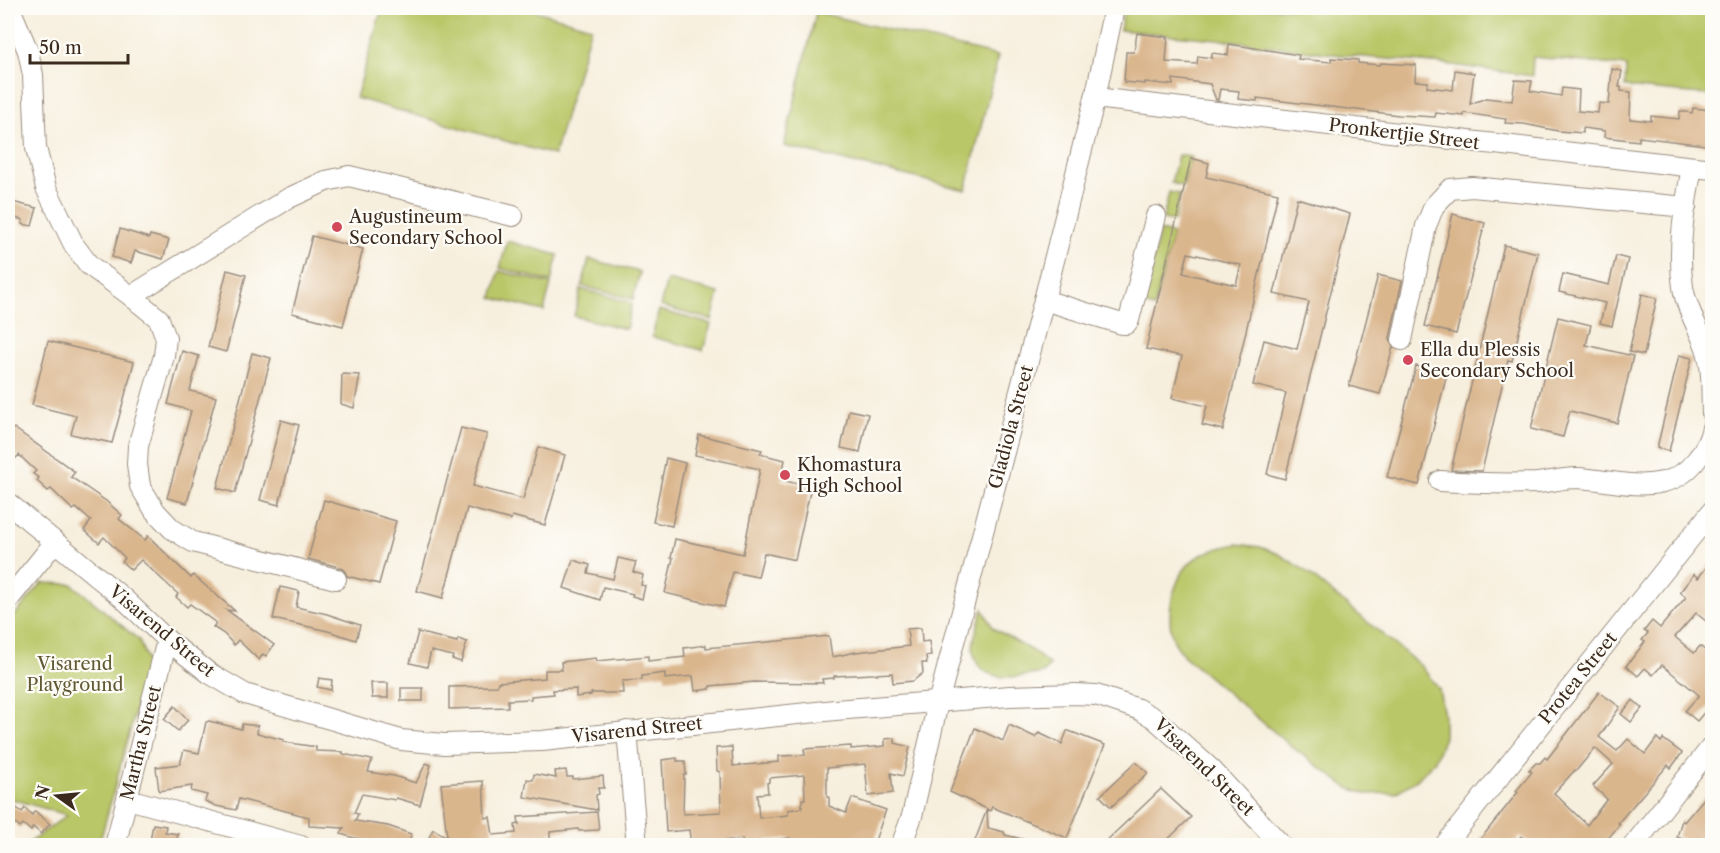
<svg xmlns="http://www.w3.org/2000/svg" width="1720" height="853" font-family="'Libre Caslon Text',serif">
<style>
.green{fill:#bac768;stroke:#7a7843;stroke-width:1.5}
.building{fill:#dab68d;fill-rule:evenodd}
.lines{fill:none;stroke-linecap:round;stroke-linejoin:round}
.minor-casing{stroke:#998c7e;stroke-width:22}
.minor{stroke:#fff;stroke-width:20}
.poi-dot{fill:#d1495b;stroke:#fdfcf7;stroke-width:2}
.labels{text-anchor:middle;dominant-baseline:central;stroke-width:4.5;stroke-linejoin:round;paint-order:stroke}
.street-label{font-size:18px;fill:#3b2a1e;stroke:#fdfcf7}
.poi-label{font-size:18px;fill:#3b2a1e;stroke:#fdfcf7;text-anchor:start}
.park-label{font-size:18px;fill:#615934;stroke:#fdfcf7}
</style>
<rect width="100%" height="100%" fill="#fdfcf7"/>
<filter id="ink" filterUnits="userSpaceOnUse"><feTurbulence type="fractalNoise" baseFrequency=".0167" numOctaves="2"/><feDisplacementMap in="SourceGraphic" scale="12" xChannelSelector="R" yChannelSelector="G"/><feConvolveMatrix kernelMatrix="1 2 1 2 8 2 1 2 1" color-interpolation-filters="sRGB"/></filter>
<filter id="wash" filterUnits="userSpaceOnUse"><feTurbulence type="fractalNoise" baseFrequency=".008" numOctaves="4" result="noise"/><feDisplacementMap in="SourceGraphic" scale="24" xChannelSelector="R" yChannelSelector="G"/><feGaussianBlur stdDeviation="1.35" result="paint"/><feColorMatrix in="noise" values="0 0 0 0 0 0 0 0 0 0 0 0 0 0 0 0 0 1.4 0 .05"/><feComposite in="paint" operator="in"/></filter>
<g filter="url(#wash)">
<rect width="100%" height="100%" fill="#f7efde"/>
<g class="green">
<polygon points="382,8 526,8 591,27 554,155 356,98"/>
<polygon points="1124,8 1712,8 1712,95 1625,87 1626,66 1533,57 1532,76 1445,64 1342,55 1216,39 1120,30"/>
<polygon points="816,12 998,56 966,190 784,146"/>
<polygon points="1178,155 1191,157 1183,186 1171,183"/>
<polygon points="1169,192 1180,194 1174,221 1163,219"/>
<polygon points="1160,231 1173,234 1154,308 1143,305"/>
<polygon points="507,241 558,255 551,282 500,268"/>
<polygon points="589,259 640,272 633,299 582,286"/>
<polygon points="499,271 551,284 544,311 492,298"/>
<polygon points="667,280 719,293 712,320 660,306"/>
<polygon points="581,289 632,303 626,329 574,316"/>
<polygon points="659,310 711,324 703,350 652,337"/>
<path d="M 1237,544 L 1260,547 L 1279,554 L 1303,569 L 1421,666 L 1439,689 L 1444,715 L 1444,737 L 1435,760 L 1417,780 L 1395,793 L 1366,794 L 1348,788 L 1292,747 L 1184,656 C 1181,651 1176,646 1174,641 C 1163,614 1175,568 1201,555 C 1212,549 1225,547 1237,544 Z"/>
<polygon points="42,583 72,584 139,640 148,664 99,845 26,845 67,815 8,798 8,623"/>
<path d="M 983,609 L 993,628 L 1034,652 L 1050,665 L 1043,673 C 1018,677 977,686 973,650 C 972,640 980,619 983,609 Z"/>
</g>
<g id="blocks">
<g class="building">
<polygon points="1137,33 1168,37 1166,62 1197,64 1198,56 1212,58 1212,53 1228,55 1229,44 1299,55 1298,59 1331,62 1331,58 1358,60 1358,63 1380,65 1381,63 1416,65 1415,81 1428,82 1427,87 1453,90 1455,70 1474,73 1470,104 1486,98 1512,101 1515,80 1532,81 1530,91 1561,96 1562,88 1579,90 1578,111 1598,113 1599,103 1609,104 1612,69 1622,71 1619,87 1621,87 1621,91 1631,92 1630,119 1651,121 1651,116 1679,119 1680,111 1692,113 1693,108 1713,110 1713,146 1639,137 1639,141 1621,139 1604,137 1605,131 1583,128 1583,133 1558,131 1524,124 1505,123 1506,119 1464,113 1464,116 1436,113 1435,117 1399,115 1257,98 1257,101 1238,99 1239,91 1220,89 1218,100 1216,100 1210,84 1173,79 1173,85 1145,82 1145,84 1124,82 1126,52 1134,52"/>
<path d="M 1191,158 L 1209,163 L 1206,177 L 1278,193 L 1223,430 L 1202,425 L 1207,406 L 1172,398 L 1182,356 L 1146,349 ZM 1188,253 L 1241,265 L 1236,285 L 1183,273 Z"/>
<polygon points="1297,198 1350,214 1285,479 1267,474 1286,393 1253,385 1264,340 1297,349 1309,302 1274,294"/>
<polygon points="8,201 37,208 32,226 22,224 23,220 8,216"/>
<polygon points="1453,214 1485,223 1456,334 1425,326"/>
<polygon points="120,229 149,238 150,235 169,240 163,259 135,251 131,263 112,257"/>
<polygon points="312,236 363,249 343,326 292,313"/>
<polygon points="1504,245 1538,253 1512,361 1508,360 1482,471 1451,470"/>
<polygon points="1616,256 1628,259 1612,326 1600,323 1605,303 1559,292 1563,274 1609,285"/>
<polygon points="227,270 246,275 226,352 208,347"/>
<polygon points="1378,275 1402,281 1390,338 1393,347 1380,394 1349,386"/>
<polygon points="1642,294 1657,298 1644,355 1629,352"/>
<polygon points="1558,317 1591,325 1586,345 1633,356 1617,423 1570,411 1563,437 1531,429"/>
<polygon points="48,341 134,362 112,443 71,434 76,416 32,405"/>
<polygon points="182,351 199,356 190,391 216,397 187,503 167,498 191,411 168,404"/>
<polygon points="252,353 271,358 235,493 217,488"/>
<polygon points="1679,355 1692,358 1669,451 1657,448"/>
<polygon points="1416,366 1447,374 1419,485 1387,477"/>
<polygon points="342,374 360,375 354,408 341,404"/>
<polygon points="849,410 868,414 860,452 841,448"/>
<polygon points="281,420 299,425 279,505 260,500"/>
<polygon points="14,428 75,472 71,477 106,501 122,515 119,519 145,540 148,536 191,578 193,575 235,611 227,610 274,645 266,656 263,654 259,660 238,640 234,645 224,634 213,627 216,623 190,604 187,607 176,597 178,594 141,560 131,570 122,562 125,558 104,537 99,543 84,530 91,521 76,508 73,510 51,489 48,491 37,481 39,478 33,474 36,471 19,455 14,460 8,453 8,434"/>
<polygon points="461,428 487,434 473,486 523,499 538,447 565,455 545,525 512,516 511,520 467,508 443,598 417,591"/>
<polygon points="699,435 762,450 760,454 785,460 781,480 811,487 795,560 764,553 758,577 733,572 724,607 665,593 673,558 671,558 675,539 743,554 760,469 695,455"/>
<polygon points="666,458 685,463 672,526 653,522"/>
<polygon points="324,500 396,521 379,584 347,576 344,570 339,567 308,559"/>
<polygon points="618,558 636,562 633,572 643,575 641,585 645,586 642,599 632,596 633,594 603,587 600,600 564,588 573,560 590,565 588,573 613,579"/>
<polygon points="1713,559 1713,627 1696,613 1675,637 1694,653 1700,646 1713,657 1713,702 1697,721 1685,711 1699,695 1662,665 1653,675 1645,668 1638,676 1626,666 1645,642 1642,640 1648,633 1644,631 1652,621 1660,628 1686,597 1680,592 1694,574 1698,578"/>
<polygon points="280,587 299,591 296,607 327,614 360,625 356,640 328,631 273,619"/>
<polygon points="921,628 922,642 929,641 931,655 926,656 927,663 922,663 923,673 913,681 893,683 892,673 834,676 834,678 822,679 823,683 754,682 710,686 710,689 695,691 693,676 665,679 665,673 642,676 642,680 622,681 623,693 591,693 591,695 576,697 576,689 553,690 554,694 531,696 531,699 508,700 508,707 449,709 449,687 497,686 498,682 545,678 545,670 562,670 561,662 596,658 597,661 648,656 648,661 685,657 684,648 706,645 706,648 829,636 832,657 856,652 909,646 907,629"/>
<polygon points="418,632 457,642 458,639 467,642 461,662 452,659 453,656 431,651 427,667 410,663"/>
<polygon points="319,678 332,680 331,690 317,687"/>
<polygon points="371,683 388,683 388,698 372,698"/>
<rect x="401" y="688" width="22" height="13"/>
<path d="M 1599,692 L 1620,707 L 1599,737 L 1617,751 L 1628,739 L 1645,754 L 1657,738 L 1661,742 L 1663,739 L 1682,753 L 1671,768 L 1668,765 L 1618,823 L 1620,824 L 1602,846 L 1532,846 L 1521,836 L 1513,846 L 1475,846 L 1518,792 L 1516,791 L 1532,772 L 1529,770 L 1536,763 L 1540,763 L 1545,757 L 1547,759 ZM 1595,748 L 1613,764 L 1593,786 L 1607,799 L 1587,825 L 1554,793 L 1575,770 L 1576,771 Z"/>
<polygon points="1633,700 1642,708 1631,722 1621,714"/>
<polygon points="175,706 188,720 178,731 164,719"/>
<polygon points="209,721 241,729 242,724 258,726 257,733 284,740 283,742 316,747 316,751 343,752 343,754 372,760 368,772 394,776 416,783 426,763 431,765 420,805 396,798 395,800 362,794 354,813 358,814 355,821 388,826 411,834 409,846 396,846 354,838 341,834 344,828 309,826 309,817 239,799 236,810 216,806 205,801 207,795 191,791 192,786 159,791 156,767 180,764 184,750 199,753 206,722"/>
<polygon points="1009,725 1035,737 1039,733 1062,744 1067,731 1069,731 1105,745 1067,838 992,807 990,811 987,809 988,828 1004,832 1005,835 1031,841 1031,846 973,846 987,809 950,792 975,728 1003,741"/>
<path d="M 895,738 L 895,743 L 910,747 L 903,776 L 891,773 L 893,793 L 868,796 L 865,764 L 827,768 L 827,797 L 829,797 L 829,806 L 846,813 L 852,798 L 886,810 L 873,846 L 815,846 L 818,839 L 790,841 L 790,838 L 743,843 L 742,839 L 691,844 L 689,830 L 666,832 L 662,760 L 677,758 L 677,761 L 685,761 L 686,775 L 684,775 L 683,814 L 721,812 L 720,772 L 717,771 L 716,748 L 732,747 L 733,766 L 779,762 L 779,756 L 805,755 L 804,749 L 851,746 L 851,749 L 885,746 L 885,739 ZM 804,775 L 805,799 L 802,799 L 802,808 L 788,810 L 788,815 L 759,818 L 757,794 L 768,793 L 767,783 L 769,782 L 769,778 Z"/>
<polygon points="1136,762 1148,773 1111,807 1100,796"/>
<polygon points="566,770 567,777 573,777 573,779 603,776 604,788 598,788 599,794 596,795 597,810 524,797 527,779 533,780 534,774 556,778 555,771"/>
<polygon points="483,781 485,818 490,817 493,835 516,833 515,825 519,824 518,817 597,812 599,830 579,831 578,829 550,832 550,844 425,846 433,829 447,837 441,784"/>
<polygon points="1161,789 1191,817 1161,846 1101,846"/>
<polygon points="1706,796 1713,801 1713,826 1707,833 1713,839 1707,846 1695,846 1691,842 1677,837 1682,820 1684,822"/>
<polygon points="14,806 22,812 25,808 32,815 35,811 50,824 41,834 33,827 31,831 23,824 20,828 8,817 8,813"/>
<polygon points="153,824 166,826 165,832 178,834 176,846 149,846"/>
</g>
</g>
</g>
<g filter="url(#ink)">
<use href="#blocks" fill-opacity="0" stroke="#998c7e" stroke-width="1.5"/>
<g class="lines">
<g class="minor-casing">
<g id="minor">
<polyline points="10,8 28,51 33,75 36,148 46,188 74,245 89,265 131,296 289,198 326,181 349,176 513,216"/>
<polyline points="1095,98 1712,169"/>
<path d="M 1692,167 C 1685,206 1677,248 1683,287 C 1686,308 1699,329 1706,348 C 1713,369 1711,391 1712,413"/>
<polyline points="131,296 159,319 166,338 164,356 138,446 137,464 140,486 155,511 172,529 193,542 336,579"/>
<polyline points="1044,300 1122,324 1126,324 1129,320 1156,216"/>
<polyline points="1402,340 1426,226 1434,206 1450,189 1472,187 1686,207"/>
<path d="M 1440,481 C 1472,483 1504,484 1536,483 C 1550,482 1563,478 1577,478 C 1605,479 1635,489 1663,482 C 1688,477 1707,451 1712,428"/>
<polyline points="8,503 124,599 167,640 209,673 245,694 401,740 444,744 542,741 835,710 1010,696 1075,694 1096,695 1138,709 1154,718 1212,770 1282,846"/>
<polyline points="8,600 55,542"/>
<polyline points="627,731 637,846"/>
<polyline points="128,799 301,846"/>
<polyline points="115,846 167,640"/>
<polyline points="901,846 912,816 938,703 1044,300 1095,98 1114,8"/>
<polyline points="1444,846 1712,511"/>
<polyline points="1633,846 1712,746"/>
</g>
</g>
<use href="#minor" class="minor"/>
</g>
</g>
<g class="poi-dot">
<circle cx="337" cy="227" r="6"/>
<circle cx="1408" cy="360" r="6"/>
<circle cx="785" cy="475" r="6"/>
</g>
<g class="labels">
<g class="street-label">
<text transform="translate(1404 134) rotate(7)">Pronkertjie Street</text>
<text transform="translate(1011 427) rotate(-75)">Gladiola Street</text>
<text transform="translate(162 631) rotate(40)">Visarend Street</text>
<text transform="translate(1578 678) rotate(-51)">Protea Street</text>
<text transform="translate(637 730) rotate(-6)">Visarend Street</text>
<text transform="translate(141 743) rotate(-76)">Martha Street</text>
<text transform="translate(1204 767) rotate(44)">Visarend Street</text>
</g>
<g class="poi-label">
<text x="349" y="217">Augustineum<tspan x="349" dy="21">Secondary School</tspan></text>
<text x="1420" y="350">Ella du Plessis<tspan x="1420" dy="21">Secondary School</tspan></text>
<text x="797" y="465">Khomastura<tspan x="797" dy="21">High School</tspan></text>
</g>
<g class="park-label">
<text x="75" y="664">Visarend<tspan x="75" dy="21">Playground</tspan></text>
</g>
</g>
<rect width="1720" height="853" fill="none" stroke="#fdfcf7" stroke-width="30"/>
<g transform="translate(57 796) rotate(285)" stroke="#fdfcf7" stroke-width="4.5" paint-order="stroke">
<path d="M0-4.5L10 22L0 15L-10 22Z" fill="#3b2a1e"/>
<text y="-9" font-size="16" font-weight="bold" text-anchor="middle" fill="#3b2a1e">N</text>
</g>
<path d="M30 54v9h98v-9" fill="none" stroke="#3b2a1e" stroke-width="3"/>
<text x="39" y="54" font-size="18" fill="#3b2a1e" stroke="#fdfcf7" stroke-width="4.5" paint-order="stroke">50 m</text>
</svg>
